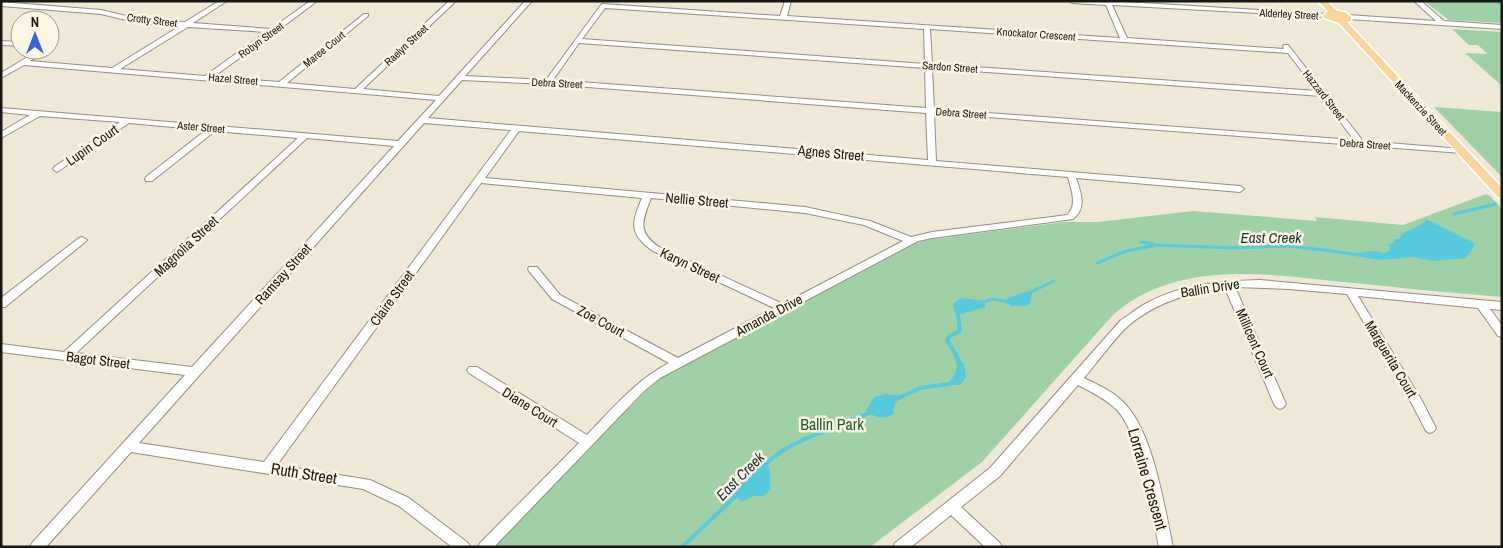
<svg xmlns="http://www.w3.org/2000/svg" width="1503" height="548" font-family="'Archivo Narrow',sans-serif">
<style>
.green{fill:#a0d0a5}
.water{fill:#57c9dc}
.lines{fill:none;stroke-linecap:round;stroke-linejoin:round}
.stream-far2{stroke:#57c9dc;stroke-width:2.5}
.stream-far1{stroke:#57c9dc;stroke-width:3}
.stream{stroke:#57c9dc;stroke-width:4}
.minor-casing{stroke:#958e7f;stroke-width:2}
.major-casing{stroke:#fff;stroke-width:3}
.minor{fill:#fff;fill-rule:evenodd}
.major{fill:#f9d49b;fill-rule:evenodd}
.labels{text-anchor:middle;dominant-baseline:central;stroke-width:5;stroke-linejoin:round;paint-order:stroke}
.far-street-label{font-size:11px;fill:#191711;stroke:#fcf5e4}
.street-label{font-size:14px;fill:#191711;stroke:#fcf5e4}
.water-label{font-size:15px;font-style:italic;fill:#1c3034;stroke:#fcf5e4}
.near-park-label{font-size:16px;fill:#1b602a;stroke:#fcf5e4}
.near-street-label{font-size:16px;fill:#191711;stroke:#fcf5e4}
</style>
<rect width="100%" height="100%" fill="#efe8d7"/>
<g class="green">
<polygon points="1424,1 1502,1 1502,23 1449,20"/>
<polygon points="1452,29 1502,32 1502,86 1465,53 1488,54 1478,45 1469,45"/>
<polygon points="1434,107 1502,112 1502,177"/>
<path d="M 1486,194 L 1490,196 L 1502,209 L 1502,297 C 1452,293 1403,288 1354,283 C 1274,275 1177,257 1112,316 L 982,462 L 870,547 L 494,547 L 646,391 L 660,379 L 912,245 L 925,240 L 1064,222 L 1098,222 L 1193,211 L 1317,221 L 1315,217 L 1403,225 Z"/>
</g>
<g class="water">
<path d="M 1426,219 L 1473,242 L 1475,245 L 1466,258 L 1435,261 L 1412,257 L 1382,260 L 1320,251 L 1327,251 L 1321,248 L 1357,253 L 1373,251 L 1386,253 L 1390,250 L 1388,244 L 1394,243 L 1394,239 L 1399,239 C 1404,228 1421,229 1426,219 Z"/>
<polygon points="1028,291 1032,293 1030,303 1027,306 1012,306 1005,302 1006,299"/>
<polygon points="961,298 985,301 985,307 962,314 955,313 953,304"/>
<path d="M 953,355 L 964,364 L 966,377 L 960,385 L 947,385 C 955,375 961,368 953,355 Z"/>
<path d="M 886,394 L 903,396 L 895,403 L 893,414 C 884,420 874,418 866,410 C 875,400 868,397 886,394 Z"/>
<path d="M 757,464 L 762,469 L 768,465 L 770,471 L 770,490 L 763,496 L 754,496 L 742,502 L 726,489 C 730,479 747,467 757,464 Z"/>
</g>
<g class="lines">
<polyline class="stream-far2" points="1495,1 1502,5"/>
<g class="stream-far1">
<polyline points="1454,214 1496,204"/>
<polyline points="1141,242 1153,244"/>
<polyline points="1097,263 1126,251 1157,245 1235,248 1288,246 1332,251"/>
<polyline points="1029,293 1054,281"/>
<polyline points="983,302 994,299 1008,302"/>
<polyline points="958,315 959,311"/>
</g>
<g class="stream">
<polyline points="958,314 960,331 950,336 947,340 959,360"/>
<polyline points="899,398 920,388 950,384"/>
<path d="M 759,471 C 787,438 833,431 871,412"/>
<polyline points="682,547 738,494"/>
</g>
<g class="minor-casing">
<g id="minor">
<path d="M 219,1 L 227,1 L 193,23 L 271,29 L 310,1 L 317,1 L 276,32 L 213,77 L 279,82 L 364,14 L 368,14 L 368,16 L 287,83 L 355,89 L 449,1 L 456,1 L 363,89 L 439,96 L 525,1 L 532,1 L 465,76 L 546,80 L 601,5 L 603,4 L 780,16 L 785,1 L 791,1 L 787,16 L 1120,38 L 1106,5 L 1072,3 L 1069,1 L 1108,1 L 1327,14 L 1330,16 L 1329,17 L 1112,5 L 1127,38 L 1284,49 L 1283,46 L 1284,45 L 1288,45 L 1363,141 L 1462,149 L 1466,151 L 1462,153 L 934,113 L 936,161 L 1240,186 L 1244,189 L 1240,192 L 1076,178 C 1081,193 1087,208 1073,219 L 932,238 L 918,241 L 660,378 L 644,391 L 494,547 L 478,547 L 480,543 L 579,443 L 469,373 L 467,370 L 469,367 L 477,367 L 587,435 C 612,409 636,380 669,363 L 552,299 L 529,271 L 528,269 L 529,267 L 537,267 L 560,295 L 678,358 L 774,308 L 653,251 C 628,234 632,222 642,198 L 481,183 L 277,465 L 370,480 L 409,498 L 468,543 L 470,547 L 452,547 L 399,506 L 363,489 L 131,452 L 46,547 L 30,547 L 32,543 L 185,375 L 1,352 L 1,344 L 64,352 L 298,138 L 215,131 L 152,181 L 146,181 L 145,179 L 146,177 L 206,130 L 129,123 L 57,172 L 53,169 L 54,167 L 120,122 L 40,116 L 1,138 L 1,132 L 30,115 L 1,112 L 1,108 L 398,141 L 436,100 L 24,65 L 1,78 L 1,73 L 39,50 L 47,50 L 30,61 L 112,68 L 180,26 L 139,23 L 101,14 L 1,6 L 1,2 L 101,10 L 139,19 L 185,22 ZM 605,8 L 924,29 L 925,64 L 582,39 ZM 188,27 L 266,32 L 205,76 L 120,69 ZM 930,29 L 1288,53 L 1317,91 L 932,64 ZM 579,43 L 925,68 L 926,108 L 553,80 ZM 932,68 L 1321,96 L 1354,140 L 934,109 ZM 462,80 L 548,84 L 926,113 L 928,160 L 428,118 ZM 424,123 L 511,130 L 264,462 L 139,443 ZM 519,131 L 1068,177 C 1071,189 1078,205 1067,215 L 932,232 L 911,237 L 870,221 L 805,207 L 485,178 ZM 307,138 L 394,146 L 192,367 L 76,353 ZM 651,198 L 805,213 L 864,225 L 903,241 L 783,304 L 659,247 C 637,232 642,221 651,198 Z"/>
<polygon points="1414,1 1421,1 1444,21 1502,25 1502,29 1348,19 1345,17 1348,15 1436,21"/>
<polygon points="1,41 20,42 20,46 1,45"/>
<polygon points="82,237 87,240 85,242 5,307 1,307 1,298 79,238"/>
<path d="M 1260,280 L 1502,302 L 1502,310 L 1490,309 L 1502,325 L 1502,337 L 1498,336 L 1478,308 L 1358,296 L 1421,399 L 1436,428 L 1434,431 L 1430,433 L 1426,431 L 1412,404 L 1347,294 L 1289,289 L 1235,287 L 1286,404 L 1284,407 L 1280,409 L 1276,407 L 1274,404 L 1225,288 C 1190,292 1157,302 1129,325 C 1114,339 1098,361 1084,378 C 1098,385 1115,392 1126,405 C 1154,436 1164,506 1173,547 L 1159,547 C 1151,510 1142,438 1117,410 C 1106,399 1091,392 1078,385 L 1000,476 L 961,507 L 1000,543 L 1002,547 L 985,547 L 951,515 L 911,547 L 893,547 L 895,543 L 990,468 L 1121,320 C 1130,315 1138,307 1147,303 C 1182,284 1220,281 1260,280 Z"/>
</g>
</g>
<g class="major-casing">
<polygon id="major" points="1318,1 1327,1 1337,11 1345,12 1351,17 1351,21 1347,22 1502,188 1502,198 1498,197 1339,23 1324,18 1323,16 1328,11"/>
</g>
<use href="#minor" class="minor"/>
<use href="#major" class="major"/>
</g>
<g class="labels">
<g class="far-street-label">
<text transform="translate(1289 14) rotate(3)">Alderley Street</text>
<text transform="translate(152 20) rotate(7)">Crotty Street</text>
<text transform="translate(1036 34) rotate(4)">Knockator Crescent</text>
<text transform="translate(261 40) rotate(-36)">Robyn Street</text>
<text transform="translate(406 45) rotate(-43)">Raelyn Street</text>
<text transform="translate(324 49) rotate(-39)">Maree Court</text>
<text transform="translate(950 67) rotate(4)">Sardon Street</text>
<text transform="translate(233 79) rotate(5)">Hazel Street</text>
<text transform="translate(557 83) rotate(3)">Debra Street</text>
<text transform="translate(1324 95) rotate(52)">Hazzard Street</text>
<text transform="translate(1421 108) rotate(47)">Mackenzie Street</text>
<text transform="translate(961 113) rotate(4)">Debra Street</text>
<text transform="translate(201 127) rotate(5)">Aster Street</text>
<text transform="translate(1365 144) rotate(4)">Debra Street</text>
</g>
<g class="street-label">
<text transform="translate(92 145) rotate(-35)">Lupin Court</text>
<text transform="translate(831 153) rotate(5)">Agnes Street</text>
<text transform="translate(697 200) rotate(5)">Nellie Street</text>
<text transform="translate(186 246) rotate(-43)">Magnolia Street</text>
<text transform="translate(690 265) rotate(25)">Karyn Street</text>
<text transform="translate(283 274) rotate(-48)">Ramsay Street</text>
<text transform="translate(1210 288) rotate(-9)">Ballin Drive</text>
<text transform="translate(392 298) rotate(-54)">Claire Street</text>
<text transform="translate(769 315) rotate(-28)">Amanda Drive</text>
<text transform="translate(601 321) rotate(28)">Zoe Court</text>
<text transform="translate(1255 343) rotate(66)">Millicent Court</text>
<text transform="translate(1391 359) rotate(59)">Marguerita Court</text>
<text transform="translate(98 360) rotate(7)">Bagot Street</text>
<text transform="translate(530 407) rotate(32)">Diane Court</text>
</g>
<g class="water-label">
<text x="1271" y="237">East Creek</text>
<text transform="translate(740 476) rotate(-45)">East Creek</text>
</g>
<g class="near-park-label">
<text x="832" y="424">Ballin Park</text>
</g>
<g class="near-street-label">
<text transform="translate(304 473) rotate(9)">Ruth Street</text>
<text transform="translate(1148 479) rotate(74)">Lorraine Crescent</text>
</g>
</g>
<rect width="1503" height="548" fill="none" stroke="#191711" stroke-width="5"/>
<g transform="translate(35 35)"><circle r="24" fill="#fcf5e4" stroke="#a19c90"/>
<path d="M0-4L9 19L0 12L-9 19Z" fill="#3564d4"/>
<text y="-8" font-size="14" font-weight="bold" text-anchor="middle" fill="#191711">N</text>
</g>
</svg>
